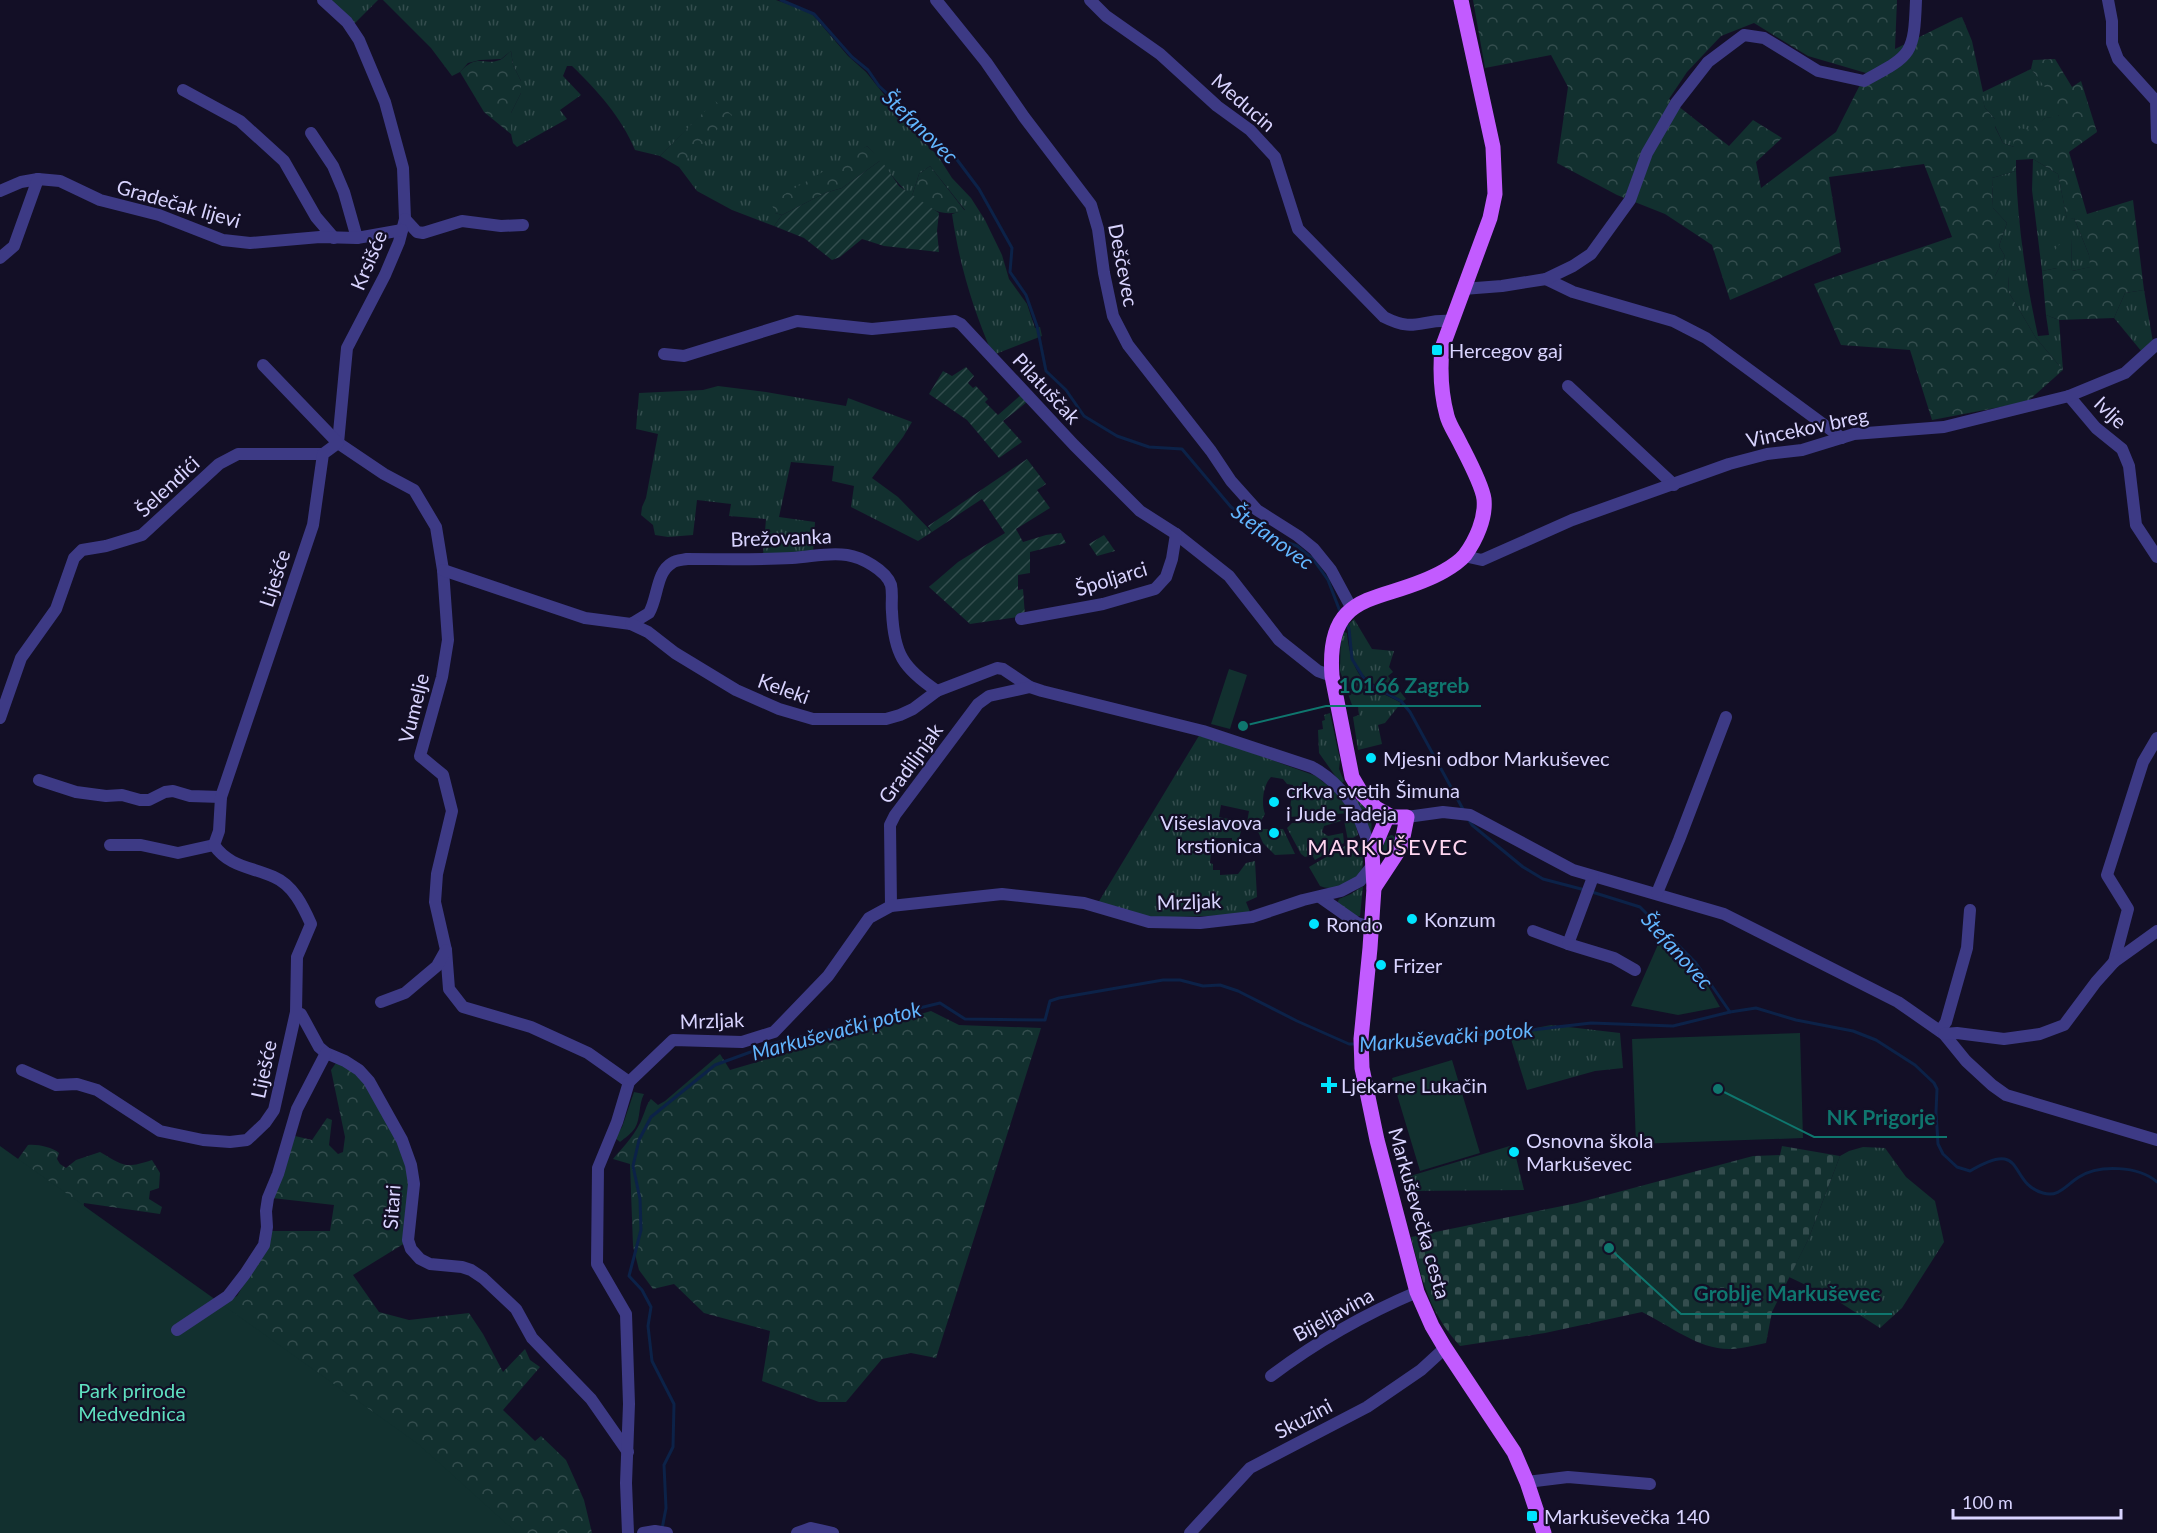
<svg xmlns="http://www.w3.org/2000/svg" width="2157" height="1533" font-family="Lato,sans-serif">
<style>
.grass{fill:url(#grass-tufts)}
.forest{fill:url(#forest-crowns);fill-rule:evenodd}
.cemetery{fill:url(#cemetery-stones)}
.park{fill:#12302f}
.garden{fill:url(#garden-furrows)}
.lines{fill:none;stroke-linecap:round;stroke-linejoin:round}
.stream{stroke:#0c2248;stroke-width:3}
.minor{stroke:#3d3a85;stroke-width:12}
.major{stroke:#c25bff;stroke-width:15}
.poi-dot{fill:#00e5ff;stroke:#130f26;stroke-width:2}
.labels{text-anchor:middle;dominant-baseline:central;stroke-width:4.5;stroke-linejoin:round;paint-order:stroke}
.street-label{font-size:20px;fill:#d9d4ff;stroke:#130f26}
.poi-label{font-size:20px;fill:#d9d4ff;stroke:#130f26;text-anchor:start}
.park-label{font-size:20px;fill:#5fe0c0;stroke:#130f26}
.water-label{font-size:21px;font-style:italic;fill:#62b6ff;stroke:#130f26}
.quarter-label{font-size:22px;letter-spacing:1.5px;fill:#ffd6f0;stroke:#130f26}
.leader{fill:none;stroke:#0f766e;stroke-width:2}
.callout-dot{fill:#0f766e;stroke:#130f26;stroke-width:2}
.callout-label{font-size:21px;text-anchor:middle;font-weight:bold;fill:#0f766e;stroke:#130f26;stroke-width:4.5;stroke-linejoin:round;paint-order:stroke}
</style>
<defs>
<pattern id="grass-tufts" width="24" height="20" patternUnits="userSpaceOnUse" patternTransform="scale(1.5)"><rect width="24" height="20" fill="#12302f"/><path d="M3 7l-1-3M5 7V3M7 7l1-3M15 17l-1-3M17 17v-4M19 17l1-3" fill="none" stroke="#344d4e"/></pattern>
<pattern id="forest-crowns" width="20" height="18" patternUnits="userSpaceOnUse" patternTransform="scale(1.5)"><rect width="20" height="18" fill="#12302f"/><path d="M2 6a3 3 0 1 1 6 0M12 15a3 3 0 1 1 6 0" fill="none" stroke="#344d4e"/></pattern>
<pattern id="cemetery-stones" width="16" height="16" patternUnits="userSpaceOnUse" patternTransform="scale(1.5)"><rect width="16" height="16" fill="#12302f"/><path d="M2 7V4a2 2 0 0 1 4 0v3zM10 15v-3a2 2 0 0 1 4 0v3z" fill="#344d4e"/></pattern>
<pattern id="garden-furrows" width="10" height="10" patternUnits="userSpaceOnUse" patternTransform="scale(1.5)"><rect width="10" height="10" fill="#12302f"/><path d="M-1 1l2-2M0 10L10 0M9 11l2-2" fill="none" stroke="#344d4e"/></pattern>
</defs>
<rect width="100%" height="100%" fill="#130f26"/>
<g class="grass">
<polygon points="329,0 378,0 354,24"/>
<path d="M 383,0 L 776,0 L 802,9 L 813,15 L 848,56 L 866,72 L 914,132 L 938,156 L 952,178 L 971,198 L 985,220 L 1002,255 L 1009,279 L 1027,304 L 1035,328 L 1040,327 L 1042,336 L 993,355 C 973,310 959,263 952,214 L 965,210 L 930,166 L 919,174 L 912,196 C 894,182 883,162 867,146 L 775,213 L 782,215 L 774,226 L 732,210 L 697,191 L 679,167 L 715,102 L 660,156 L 635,150 C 622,118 597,90 572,66 L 567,66 L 563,76 L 581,95 L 560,110 L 567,119 L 517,147 L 513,143 L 510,129 L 511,113 L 521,93 L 521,81 L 513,65 L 511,51 L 501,59 L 480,60 L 468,63 L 460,72 L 452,76 L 431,48 Z"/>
<polygon points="1962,17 1972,41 1983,92 2031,69 2052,95 2059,117 2045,118 2014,147 2003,143 1995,126 1995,119 1985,108 1958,18"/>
<polygon points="2033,159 2058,174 2067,219 2074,218 2089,255 2091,267 2072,271 2071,238 2057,268 2042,271 2032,190"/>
<path d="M 2016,171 C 2018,227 2026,281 2038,336 L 2049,335 L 2046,315 L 2059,320 L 2063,370 L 2036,338 L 2008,291 L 2009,276 L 1995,276 L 2005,256 L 1999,246 L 2007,223 L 1993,208 L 1992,178 Z"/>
<polygon points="2144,290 2153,342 2142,352 2114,318 2125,293"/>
<polygon points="718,386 766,392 846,406 848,398 912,422 903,437 872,478 898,497 932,532 918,541 851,507 854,486 832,481 834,466 791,462 779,517 815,522 813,553 763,555 766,519 729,516 731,504 697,500 693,535 668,537 655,535 653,525 641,515 642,507 646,498 658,434 636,429 639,393 703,390"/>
<path d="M 1354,619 L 1372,649 L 1394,651 L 1389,667 L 1393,672 L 1388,676 L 1406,699 L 1403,701 C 1383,689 1362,682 1353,658 C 1349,647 1352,635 1349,624 Z"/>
<path d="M 1341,631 L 1347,633 C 1349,655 1355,678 1376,690 C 1384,695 1393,698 1401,703 L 1385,723 L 1378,725 L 1382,744 L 1358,750 L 1353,717 L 1359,715 L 1358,706 L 1352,705 L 1340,671 Z"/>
<polygon points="1330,713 1340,760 1339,769 1344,781 1341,784 1319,753 1318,730 1323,729 1322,721 1325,720 1324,715"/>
<path d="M 1200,734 L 1316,776 L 1334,791 L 1352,813 L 1289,817 L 1293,785 L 1287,784 L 1283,779 L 1271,777 C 1263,785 1261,804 1265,814 L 1261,821 L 1247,823 L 1249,811 L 1221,805 L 1219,817 L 1243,822 L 1236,852 L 1232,852 L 1232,838 L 1213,838 L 1213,853 L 1211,853 L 1210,863 L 1213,864 L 1213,870 L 1220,870 L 1220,875 L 1238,874 L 1246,863 L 1255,861 L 1257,897 L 1246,902 L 1250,912 L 1237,915 L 1145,918 L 1098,903 Z"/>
<path d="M 1349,784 C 1360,799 1375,814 1371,833 L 1369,833 L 1352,798 Z"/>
<polygon points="1354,818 1358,835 1348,841 1344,820"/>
<polygon points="1340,820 1341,821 1324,826 1322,832 1328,836 1343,833 1344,843 1315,860 1312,855 1305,857 1301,854 1287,828 1292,823"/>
<polygon points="1257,829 1271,829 1269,836 1273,838 1277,836 1277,829 1283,829 1295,854 1275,855 1263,843"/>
<polygon points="1392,835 1397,839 1389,853 1383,855 1378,851 1385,838"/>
<path d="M 1359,840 C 1361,847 1365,862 1362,869 C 1357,883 1333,892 1320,886 L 1309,867 L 1350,843 Z"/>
<polygon points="1363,886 1360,916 1354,916 1337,904 1339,899 1351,894"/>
<polygon points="1551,1025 1620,1033 1623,1068 1595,1071 1527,1090 1509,1033"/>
<polygon points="1513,1145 1524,1190 1408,1191 1406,1186 1409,1184 1407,1177"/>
<polygon points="1863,1147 1885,1148 1906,1177 1935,1201 1944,1242 1902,1308 1880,1328 1833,1298 1789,1277 1808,1240 1840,1156 1849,1151"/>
</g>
<g class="forest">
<path d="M 1473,0 L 1897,0 L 1895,49 L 1958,18 L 1969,43 L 1985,108 L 1995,119 L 1995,127 L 2003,143 L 2014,147 L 2013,139 L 2020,128 L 2030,130 L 2045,118 L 2059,116 L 2048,105 L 2051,95 L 2031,69 L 2033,60 L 2055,59 L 2072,87 L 2081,81 L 2097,132 L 2069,152 L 2087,214 L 2133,200 L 2144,290 L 2125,293 L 2114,318 L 2059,320 L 2046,315 L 2042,271 L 2057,268 L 2051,255 L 2059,245 L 2071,237 L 2072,271 L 2090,267 L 2089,255 L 2074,218 L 2067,220 L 2058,174 L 2033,159 L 2016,160 L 2016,171 L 1992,178 L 1993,208 L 2007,223 L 1999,246 L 2005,256 L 1995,276 L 2009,276 L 2008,291 L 2036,338 L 2063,370 L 2027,402 L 1932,420 L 1910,350 L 1841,345 L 1814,284 L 1952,237 L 1924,164 L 1829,177 L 1841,252 L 1730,300 L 1712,245 L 1665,214 L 1617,195 L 1557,163 L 1568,87 L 1551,55 L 1485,68 ZM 1754,23 L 1808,56 L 1866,73 L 1836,132 L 1761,188 L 1756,162 L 1782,138 L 1753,120 L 1729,146 L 1669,99 L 1687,72 L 1721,36 Z"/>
<path d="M 511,51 L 513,65 L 521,81 L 521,93 L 511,113 L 511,134 L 484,112 L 460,72 C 478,53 482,66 500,60 C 504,58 508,53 511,51 Z"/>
<polygon points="715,101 732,115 679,167 660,156"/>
<polygon points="867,146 881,160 842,188 825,193 782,215 775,213 771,202"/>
<path d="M 930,166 L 965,211 C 938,217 934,210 912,196 L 919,174 Z"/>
<path d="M 931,1011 L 959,1025 L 1041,1028 L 936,1358 L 911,1353 L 882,1359 L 846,1402 L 819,1402 L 762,1381 L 770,1331 L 704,1313 L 674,1284 L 653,1289 L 639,1270 L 633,1246 L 630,1164 L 613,1159 C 624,1146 637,1133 643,1116 C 646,1109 646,1105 651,1099 L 658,1105 L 665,1101 L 720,1054 L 730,1070 Z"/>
<path d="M 336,1063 L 343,1063 L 365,1082 L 389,1123 L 409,1168 L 405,1243 L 353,1275 L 379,1312 L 409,1320 L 469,1313 L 483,1334 L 503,1372 L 525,1349 L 530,1360 L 540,1367 L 503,1410 L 535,1441 L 541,1436 L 566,1460 L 584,1500 L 592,1533 L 0,1533 L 0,1163 L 18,1159 L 28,1145 C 37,1144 52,1147 59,1153 L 57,1159 L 60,1164 L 66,1168 L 76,1160 L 100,1152 C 124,1166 125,1169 152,1160 L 160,1173 L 159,1188 L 150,1191 L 149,1199 L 162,1207 L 160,1214 L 84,1203 L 62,1330 L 221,1304 L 237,1296 L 254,1268 L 269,1231 L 330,1231 L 334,1205 L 272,1198 L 295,1136 L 312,1140 L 327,1118 L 332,1120 L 329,1145 L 338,1154 L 343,1152 L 345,1137 L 331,1070 Z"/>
</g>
<path class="cemetery" d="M 1782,1146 L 1840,1156 L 1808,1240 L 1772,1312 L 1766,1343 C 1755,1345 1744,1348 1733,1349 C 1700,1351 1671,1326 1642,1312 L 1545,1333 L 1460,1346 C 1429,1312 1422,1280 1411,1237 L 1577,1203 L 1753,1156 L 1780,1155 Z"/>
<g class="park">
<polygon points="1229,669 1247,675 1230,729 1211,724"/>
<polygon points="1663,933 1691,956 1720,1007 1678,1015 1631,1006"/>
<polygon points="1800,1033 1803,1138 1636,1144 1632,1039"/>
<polygon points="1452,1060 1480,1153 1420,1171 1392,1078"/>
<path d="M 634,1092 L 644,1094 C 638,1106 641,1118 635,1128 C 632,1133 625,1138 620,1142 L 615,1138 L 622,1127 Z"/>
<polygon points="0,1146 418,1444 517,1533 0,1533"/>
</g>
<g class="garden">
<polygon points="881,160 899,186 939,213 937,231 939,252 884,246 862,239 840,257 832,260 804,238 774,226 782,215 825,193 842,188"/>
<polygon points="966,367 974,376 968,383 973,388 976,386 988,399 985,402 998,415 1021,395 1027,402 1003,421 1022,442 999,458 967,420 929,394 943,371 952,376"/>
<polygon points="1027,459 1046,484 1037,490 1050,508 1016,529 1023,542 1046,535 1061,533 1066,543 1030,552 1030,573 1018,575 1018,590 1023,589 1025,616 970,624 929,587 958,562 1005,533 982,499 932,532 928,526"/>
<polygon points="1104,535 1115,551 1097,556 1089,544"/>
</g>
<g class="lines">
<g class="stream">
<polyline points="781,0 814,14 852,57 868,70 879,86 952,153 979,189 1012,248 1010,272 1026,295 1037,326 1046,371 1066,390 1084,416 1117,436 1149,447 1182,449 1231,507 1275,538 1297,546 1313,559 1328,580 1341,614"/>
<polyline points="1346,623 1349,629 1352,659 1363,677 1374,687 1401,701 1410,712 1464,811"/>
<polyline points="1468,819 1472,825 1523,867 1543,879 1585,890"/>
<path d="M 1592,892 L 1640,907 L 1696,963 L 1730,1012 L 1756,1008 L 1796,1020 L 1853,1031 L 1876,1040 L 1915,1065 L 1934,1083 L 1937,1089 L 1936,1112 L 1938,1144 L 1943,1154 L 1957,1167 L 1970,1171 C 2027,1137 2007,1183 2043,1193 C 2059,1198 2067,1184 2079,1177 C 2099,1164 2139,1166 2157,1182"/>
<polyline points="1366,1042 1506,1033 1591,1023 1673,1026 1730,1012"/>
<polyline points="662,1529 666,1508 664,1465 673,1447 674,1404 652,1361 648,1326 651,1307 642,1290 629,1276 641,1230 640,1199 633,1166 639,1140 651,1117 715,1065 775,1043 940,1003 965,1019 1045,1020 1050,1001 1059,998 1163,980 1180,980 1203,986 1220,985 1238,991 1297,1021 1349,1044 1356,1044"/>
</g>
<g class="minor">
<polyline points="323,0 347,22 359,40 385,102 403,168 405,219 399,242 385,275 347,348 338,443 384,474 414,490 436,527 443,570 448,640 442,677 420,756 443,775 452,811 437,874 435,902 446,950 449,989 463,1007 531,1027 588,1053 629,1082"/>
<polyline points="936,0 986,62 1024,117 1091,205 1098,229 1104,273 1113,316 1128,345 1211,451 1231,481 1257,510 1298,536 1314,549 1331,570 1352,609"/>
<path d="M 1090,0 L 1106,16 L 1160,54 L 1217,106 L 1250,130 L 1275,157 L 1298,229 L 1384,317 C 1415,333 1420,319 1451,321"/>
<polyline points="2108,0 2112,21 2112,43 2118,59 2156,101 2157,138"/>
<polyline points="183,90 240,121 284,161 316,217 334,238"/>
<polyline points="311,133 333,166 344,192 357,238"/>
<polyline points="0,191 21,182 38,179"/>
<polyline points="405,219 417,232 423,233 462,221 501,226 523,225"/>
<polyline points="0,258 14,246 38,179 60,181 100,200 159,215 223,240 250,243 320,237 357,238 402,230"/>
<polyline points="1546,279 1573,292 1673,321 1706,338 1842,438"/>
<path d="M 1463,289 L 1502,286 L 1546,279 L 1573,266 L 1591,254 L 1630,200 L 1647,153 L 1676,103 L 1708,62 L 1744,35 L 1764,38 L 1818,71 L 1864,81 C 1912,55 1914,55 1916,0"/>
<polyline points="664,354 684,356 797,321 872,329 955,321 961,324 1074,445 1140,511 1176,534 1229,576 1279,640 1318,671 1332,676"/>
<polyline points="1568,386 1674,485"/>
<polyline points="2069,396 2096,428 2122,449 2129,466 2136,525 2157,557"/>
<polyline points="1464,556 1482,560 1572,520 1729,464 1767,454 1802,450 1854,434 1944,427 2069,396 2125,373 2157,344"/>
<path d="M 443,570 L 585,618 L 631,624 L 649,613 C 658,598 656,572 672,563 C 676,560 682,560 687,559 C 722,559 757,560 792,558 C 811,557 828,552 847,555 C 861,557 886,570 891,585 C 893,594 891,603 892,612 C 894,654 903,668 937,691"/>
<polyline points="1021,619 1103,604 1155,589 1166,577 1172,559 1176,534"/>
<path d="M 631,624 L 648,632 L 675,653 L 736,690 L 779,709 L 813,719 L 886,719 L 900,715 L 913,709 L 937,691 L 997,668 L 1003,669 L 1030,687 L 1042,691 L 1203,731 L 1312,767 C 1331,777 1351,798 1359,818 C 1364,829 1365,838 1373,848"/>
<polyline points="0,718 21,658 56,609 74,558 82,550 106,546 142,535 219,464 238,454 323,454"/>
<polyline points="39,780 76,792 106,796 122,795 140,800 149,800 165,792 173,791 190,796 221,797"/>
<polyline points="1407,817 1443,812 1470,815 1573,870 1724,914 1898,1002 1944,1034 1966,1061 1992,1085 2006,1095 2157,1140"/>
<polyline points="110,845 141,845 178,853 214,845"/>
<polyline points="1657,893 1679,840 1726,717"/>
<polyline points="1320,897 1357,923 1371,927"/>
<polyline points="891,906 890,825 895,815 978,704 989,696 1030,687"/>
<polyline points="1533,931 1568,944 1593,877"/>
<polyline points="1568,944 1614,958 1635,970"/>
<polyline points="2114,962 2128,909 2107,875 2143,762 2157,738"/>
<polyline points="381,1002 405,993 437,966 446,950"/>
<polyline points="296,1012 301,1014 319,1047 326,1053 345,1061 359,1070 369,1081 402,1140 411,1165 414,1184 408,1240 411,1249 420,1259 430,1264 462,1267 471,1270 483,1278 516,1309 532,1338 591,1399 628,1452"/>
<polyline points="1940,1031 1946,1022 1967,948 1970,910"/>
<polyline points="1944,1034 1957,1033 2004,1039 2040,1034 2064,1025 2096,982 2114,962 2157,931"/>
<path d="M 22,1070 L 56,1085 L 77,1084 L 97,1090 L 160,1131 L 203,1140 L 230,1142 L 247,1140 L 265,1123 L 274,1110 L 296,1012 L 297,957 L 311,924 C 303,906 293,885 274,877 C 252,867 229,867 214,845 L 219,831 L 221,797 L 313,525 L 323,454 L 338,443 L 263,365"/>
<polyline points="177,1330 228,1296 245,1274 264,1245 267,1227 266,1211 268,1198 278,1174 297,1109 326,1053"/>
<path d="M 1271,1376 C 1316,1342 1365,1314 1417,1292"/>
<polyline points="1527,1482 1568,1477 1650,1484"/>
<polyline points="628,1533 626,1483 629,1404 626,1314 597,1264 598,1168 617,1122 629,1082 673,1040 742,1042 774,1032 828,976 869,918 891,906 1002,894 1084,903 1149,922 1200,923 1252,917 1303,900 1341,891 1360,881 1372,866"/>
<polyline points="643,1533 655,1531 667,1533"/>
<polyline points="797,1533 811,1528 833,1533"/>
<polyline points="1190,1533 1250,1468 1367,1407 1421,1370 1445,1348"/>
</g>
<g class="major">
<polyline points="1388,815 1372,852 1374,888 1370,948 1361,1039 1362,1068 1377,1140 1417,1292 1432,1326 1445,1348 1514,1452 1527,1482 1544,1533"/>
<path d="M 1374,888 L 1401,847 L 1407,817 L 1392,817 L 1376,808 L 1362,794 L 1352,777 L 1332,676 C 1325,585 1385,605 1444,571 C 1451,567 1460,561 1465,555 C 1476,540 1486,518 1484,499 C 1482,484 1466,455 1459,441 C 1455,433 1449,424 1447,416 C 1441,394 1440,370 1442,348 L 1490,218 L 1495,194 L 1493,147 L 1461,0"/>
</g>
</g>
<g class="poi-dot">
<rect x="1431" y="344" width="12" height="12" rx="3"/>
<circle cx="1371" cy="758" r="6"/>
<circle cx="1274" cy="802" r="6"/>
<circle cx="1274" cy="833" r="6"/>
<circle cx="1412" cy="919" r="6"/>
<circle cx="1314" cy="924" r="6"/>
<circle cx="1381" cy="965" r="6"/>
<path d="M1326 1076h6v6h6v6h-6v6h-6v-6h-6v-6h6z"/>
<circle cx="1514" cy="1152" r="6"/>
<rect x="1526" y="1510" width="12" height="12" rx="3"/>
</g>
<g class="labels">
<g class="street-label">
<text transform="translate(1244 102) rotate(41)">Meducin</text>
<text transform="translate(179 203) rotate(16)">Gradečak lijevi</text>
<text transform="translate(368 260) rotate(-67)">Krsišće</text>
<text transform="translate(1124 265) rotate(79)">Deščevec</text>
<text transform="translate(1047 388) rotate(47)">Pilatuščak</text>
<text transform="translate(2111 412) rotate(44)">Ivlje</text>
<text transform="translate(1807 427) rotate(-12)">Vincekov breg</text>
<text transform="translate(167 486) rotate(-43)">Šelendići</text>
<text transform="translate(781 537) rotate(-2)">Brežovanka</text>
<text transform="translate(274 578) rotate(-72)">Liješće</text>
<text transform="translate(1111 578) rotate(-17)">Špoljarci</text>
<text transform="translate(784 688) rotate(20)">Keleki</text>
<text transform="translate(413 708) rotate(-76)">Vumelje</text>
<text transform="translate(910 763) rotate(-54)">Gradiljnjak</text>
<text transform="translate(1189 901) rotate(-2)">Mrzljak</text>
<text transform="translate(712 1020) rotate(-2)">Mrzljak</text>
<text transform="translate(263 1069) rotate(-78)">Liješće</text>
<text transform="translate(391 1207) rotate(-86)">Sitari</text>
<text transform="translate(1420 1213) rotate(74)">Markuševečka cesta</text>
<text transform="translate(1333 1314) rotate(-29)">Bijeljavina</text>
<text transform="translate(1303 1418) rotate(-28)">Skuzini</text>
</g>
<g class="poi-label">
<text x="1449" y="350">Hercegov gaj</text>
<text x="1383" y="758">Mjesni odbor Markuševec</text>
<text x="1286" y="790">crkva svetih Šimuna<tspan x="1286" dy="23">i Jude Tadeja</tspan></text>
<text x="1262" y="822" text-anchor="end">Višeslavova<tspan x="1262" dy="23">krstionica</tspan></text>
<text x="1424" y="919">Konzum</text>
<text x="1326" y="924">Rondo</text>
<text x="1393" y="965">Frizer</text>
<text x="1341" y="1085">Ljekarne Lukačin</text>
<text x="1526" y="1140">Osnovna škola<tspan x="1526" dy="23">Markuševec</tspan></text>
<text x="1544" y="1516">Markuševečka 140</text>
</g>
<g class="park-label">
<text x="132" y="1390">Park prirode<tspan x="132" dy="23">Medvednica</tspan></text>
</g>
<g class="water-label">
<text transform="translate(921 126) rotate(44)">Štefanovec</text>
<text transform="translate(1273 536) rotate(36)">Štefanovec</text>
<text transform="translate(1678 950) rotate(48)">Štefanovec</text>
<text transform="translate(836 1030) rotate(-15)">Markuševački potok</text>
<text transform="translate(1446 1036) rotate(-5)">Markuševački potok</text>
</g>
<g class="quarter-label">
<text x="1388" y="846">MARKUŠEVEC</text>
</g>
</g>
<path class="leader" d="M1243 726L1326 706H1481M1718 1089L1814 1137H1947M1609 1248L1681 1314H1892"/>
<g class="callout-dot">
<circle cx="1243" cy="726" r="6"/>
<circle cx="1718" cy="1089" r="6"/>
<circle cx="1609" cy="1248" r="6"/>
</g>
<g class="callout-label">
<text x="1404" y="693">10166 Zagreb</text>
<text x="1881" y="1125">NK Prigorje</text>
<text x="1787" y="1301">Groblje Markuševec</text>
</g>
<path d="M1953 1509v9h168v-9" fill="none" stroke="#d9d4ff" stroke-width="3"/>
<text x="1962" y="1509" font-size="18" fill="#d9d4ff" stroke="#130f26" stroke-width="4.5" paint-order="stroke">100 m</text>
</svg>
